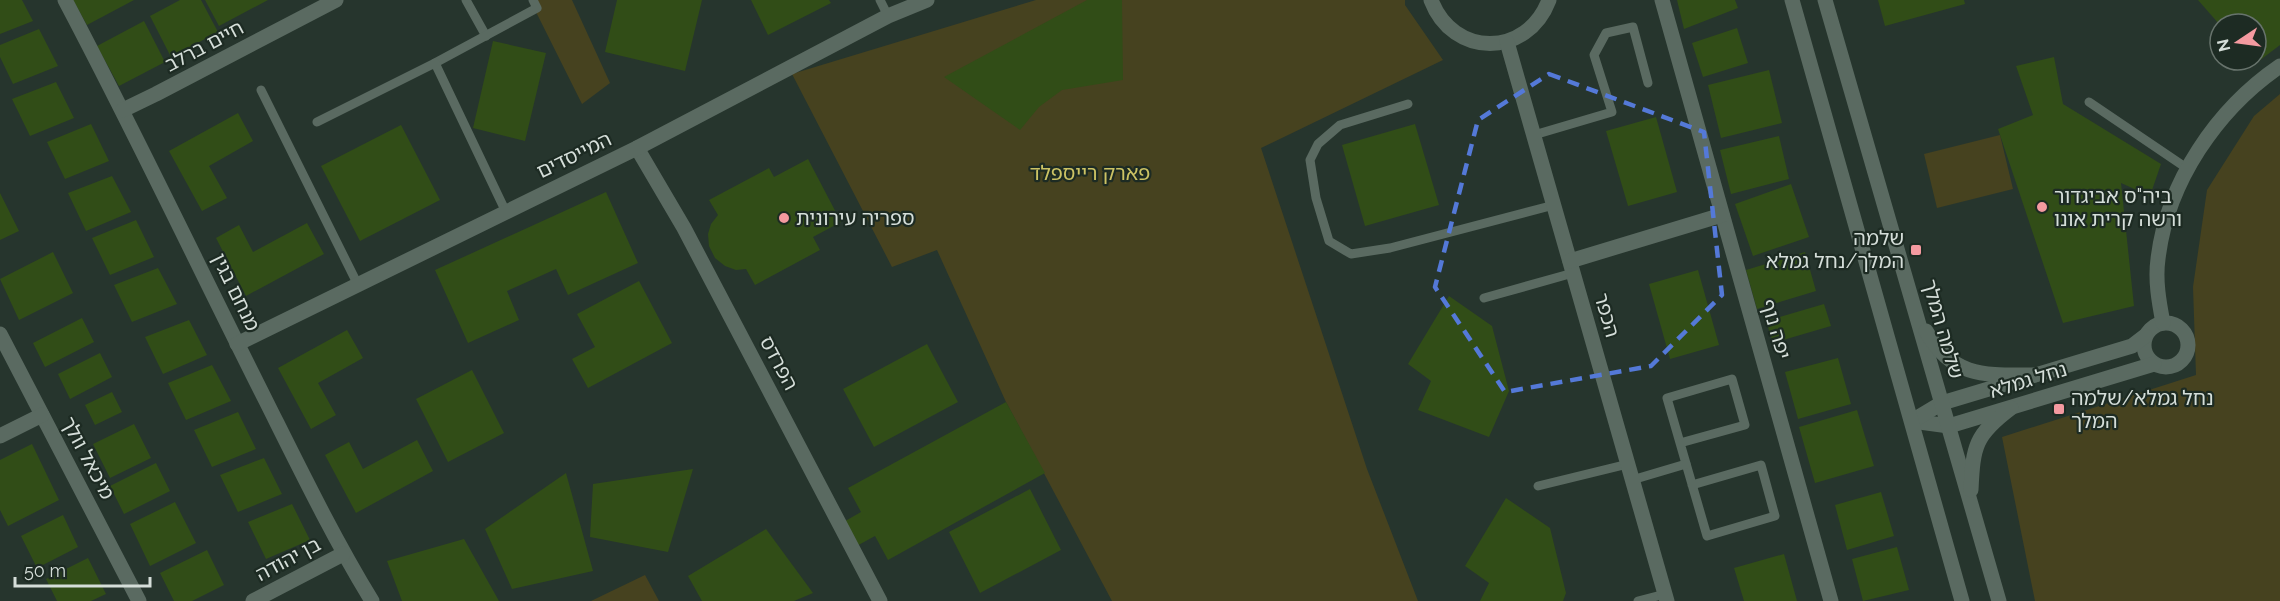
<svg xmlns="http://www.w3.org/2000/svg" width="2280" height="601" font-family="Raleway,'Noto Sans Hebrew',sans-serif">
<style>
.green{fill:#46421f}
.building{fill:#314d17}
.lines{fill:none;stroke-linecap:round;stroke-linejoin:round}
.lane{stroke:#5a6a61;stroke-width:9}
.street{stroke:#5a6a61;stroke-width:15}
.secondary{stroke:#5a6a61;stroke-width:15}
.marked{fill:none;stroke:#5479d8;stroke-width:4.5;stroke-dasharray:12 8;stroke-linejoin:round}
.poi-dot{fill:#f49aa0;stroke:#1d2b23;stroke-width:2}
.labels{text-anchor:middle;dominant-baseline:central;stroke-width:4.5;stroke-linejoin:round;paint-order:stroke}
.street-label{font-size:20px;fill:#d5ded9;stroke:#1d2b23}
.park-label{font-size:20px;fill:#ccc364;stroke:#1d2b23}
.poi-label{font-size:20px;fill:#d5ded9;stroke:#1d2b23;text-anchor:start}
</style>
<rect width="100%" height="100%" fill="#26352d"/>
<g class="green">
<polygon points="530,0 572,0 610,83 582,104"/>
<polygon points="1036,0 1405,0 1405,5 1443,60 1261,148 1367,469 1418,601 1112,601 1006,402 937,250 892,267 792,74"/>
<polygon points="2280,94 2280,601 2035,601 2002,437 2196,375 2193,287 2207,190 2254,116"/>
<polygon points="2000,135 2013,189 1937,208 1924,154"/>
<polygon points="645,575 659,601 591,601"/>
</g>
<g class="building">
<polygon points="0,0 22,0 33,21 0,34"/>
<polygon points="73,0 134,0 87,25"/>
<polygon points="180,0 201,0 218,32 171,57 150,16"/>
<polygon points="205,0 268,0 219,26"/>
<polygon points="617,0 702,0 685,71 605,52"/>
<polygon points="751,0 829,0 831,3 768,35"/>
<polygon points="1087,0 1122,0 1123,80 1062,90 1039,107 1020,130 944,77"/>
<polygon points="1677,0 1735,0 1738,8 1684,29"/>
<polygon points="1878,0 1964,0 1965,4 1885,26"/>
<polygon points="2198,0 2280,0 2280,45 2255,64 2251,60 2256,60 2256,24 2219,24"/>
<polygon points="144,21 165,62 119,86 97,46"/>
<polygon points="1737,28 1748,63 1703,77 1692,43"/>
<polygon points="39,29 58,66 13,84 0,57 0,45"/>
<polygon points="493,41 546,53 525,141 473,128"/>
<polygon points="2054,57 2063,104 2161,164 2150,196 2121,183 2134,306 2063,323 1998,129 2033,115 2016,66"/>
<polygon points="1769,70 1782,123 1721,138 1708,85"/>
<polygon points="56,82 74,118 30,136 12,99"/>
<polygon points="238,113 253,141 209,166 227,198 202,211 169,151"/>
<polygon points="1656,117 1677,192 1628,206 1606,131"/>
<polygon points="91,124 109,161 65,179 47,142"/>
<polygon points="1415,124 1439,205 1365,226 1342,145"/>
<polygon points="401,125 440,200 360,241 321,166"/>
<polygon points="1779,136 1789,179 1731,194 1720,150"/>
<polygon points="808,159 841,222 813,237 820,250 755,285 746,269 736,270 725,266 715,258 709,246 708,234 711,224 718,215 709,200 769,168 774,177"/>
<polygon points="112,176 131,212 86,231 68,193"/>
<polygon points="1791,184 1809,237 1753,256 1735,204"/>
<polygon points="606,192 638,263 568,295 556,269 507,291 519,320 468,343 435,270"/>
<polygon points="0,193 19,231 0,240"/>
<polygon points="136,220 154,257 110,275 92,238"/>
<polygon points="307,223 324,254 246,296 216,238 239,225 253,252"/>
<polygon points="53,252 73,293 19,320 0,279"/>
<polygon points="1805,252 1816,291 1757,309 1746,270"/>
<polygon points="158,268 177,304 132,322 114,285"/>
<polygon points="1698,270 1719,345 1670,359 1649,284"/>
<polygon points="639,281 672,343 588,388 572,359 595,347 577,314"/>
<polygon points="1449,296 1492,326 1509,391 1489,437 1418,410 1431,381 1408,364"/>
<polygon points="1824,304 1831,326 1773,343 1766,321"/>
<polygon points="82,318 94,342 45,367 33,343"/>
<polygon points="189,320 207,355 163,374 145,337"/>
<polygon points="347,330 363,358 318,383 336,415 311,429 278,368"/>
<polygon points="927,344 958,402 874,447 843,389"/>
<polygon points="100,353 112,377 70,399 58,374"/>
<polygon points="1838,358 1851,404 1798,419 1785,372"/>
<polygon points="212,365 231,401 186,420 168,383"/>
<polygon points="472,370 504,433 448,462 416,399"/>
<polygon points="112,392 122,412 95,425 85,405"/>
<polygon points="1006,402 1045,473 888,560 875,536 853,548 840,524 861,512 848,488"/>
<polygon points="1857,410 1874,466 1815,483 1799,427"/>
<polygon points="238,412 256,449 212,467 194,430"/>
<polygon points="134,424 151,458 110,478 93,444"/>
<polygon points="417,440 433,471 356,513 325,455 349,442 363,469"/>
<polygon points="32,444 59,500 8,526 0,510 0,460"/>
<polygon points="264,458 282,494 238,512 220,475"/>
<polygon points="156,463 170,491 124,514 110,486"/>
<polygon points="693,469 668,552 590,537 593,484"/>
<polygon points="566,473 593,571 512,589 485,529"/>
<polygon points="1030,489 1061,550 980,593 949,532"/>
<polygon points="1881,492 1894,536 1847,550 1835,505"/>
<polygon points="1506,498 1550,528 1566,593 1563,601 1480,601 1489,583 1465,566"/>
<polygon points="175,502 196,543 150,566 130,524"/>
<polygon points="292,504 310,540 266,559 248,522"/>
<polygon points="63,515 78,547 37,568 21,536"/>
<polygon points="766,529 813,593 794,601 702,601 688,576"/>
<polygon points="464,539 499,601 402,601 387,561"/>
<polygon points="1897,547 1909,590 1863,601 1852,559"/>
<polygon points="207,550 224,585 192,601 174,601 160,573"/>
<polygon points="1784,554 1797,601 1744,601 1734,568"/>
<polygon points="88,558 106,594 91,601 57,601 46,579"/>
</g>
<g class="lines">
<g class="lane">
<polyline points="466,0 486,36"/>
<polyline points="880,0 888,16"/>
<polyline points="435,63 537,8 533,0"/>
<polyline points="261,90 358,285"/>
<polyline points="2089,102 2188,169"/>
<polyline points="1408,104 1340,125 1318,144 1310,160 1316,198 1329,241 1351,254 1390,248 1554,205"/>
<polyline points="317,122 435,63 506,212"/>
<polyline points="1534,135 1612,112 1594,55 1606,33 1633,27 1648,83"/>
<polyline points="1484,298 1573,273"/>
<polyline points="1680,443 1745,425 1732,379 1667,398 1707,536 1775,516 1761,465 1692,485"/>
<polyline points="1632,480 1686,464"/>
<polyline points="1538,486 1628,464"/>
<polyline points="1638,601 1665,594"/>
</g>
<g class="street">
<path d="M 65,0 C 135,132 199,268 266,401 C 300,469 333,537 372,601"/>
<path d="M 1431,0 C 1453,58 1527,58 1549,0"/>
<polyline points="1662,0 1831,601"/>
<polyline points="1507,42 1667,601"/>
<polyline points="123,110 156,94 336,0"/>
<polyline points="637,148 684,228 880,601"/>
<polyline points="1570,261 1722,215"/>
<circle cx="2166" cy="345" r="22"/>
<path d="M 2163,323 C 2159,302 2155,280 2158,259 C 2167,182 2217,109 2280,66"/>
<polyline points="0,334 139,601"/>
<polyline points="237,344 637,148 888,16 927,0"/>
<polyline points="1912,421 1949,426 2154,364"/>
<polyline points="1912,421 1942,403 2132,346 2145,336"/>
<polyline points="0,436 42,415"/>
<polyline points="253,601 343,554"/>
</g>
<g class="secondary">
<polyline points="1792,0 1962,601"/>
<polyline points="1825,0 1999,601"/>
<path d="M 1926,331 C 1953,379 1987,375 2035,375"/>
<path d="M 1971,490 C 1973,446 1975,435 2011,408"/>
</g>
</g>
<path class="marked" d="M 1549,74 L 1704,132 L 1722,295 L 1651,366 L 1505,392 L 1435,287 L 1478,120 Z"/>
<g class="poi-dot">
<circle cx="2042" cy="207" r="6"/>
<circle cx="784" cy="218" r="6"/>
<rect x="1910" y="244" width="12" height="12" rx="3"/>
<rect x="2053" y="403" width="12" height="12" rx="3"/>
</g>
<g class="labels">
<g class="street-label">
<text transform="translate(204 46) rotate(-28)">חיים ברלב</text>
<text transform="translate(574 155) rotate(-26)">המייסדים</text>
<text transform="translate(236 292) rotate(64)">מנחם בגין</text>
<text transform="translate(1607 315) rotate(74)">הכפר</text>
<text transform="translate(1776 329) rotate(74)">יפה נוף</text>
<text transform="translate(1943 329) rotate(74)">שלמה המלך</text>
<text transform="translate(779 363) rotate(62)">הפרדס</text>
<text transform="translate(2028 380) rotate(-17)">נחל גמלא</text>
<text transform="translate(88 458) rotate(62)">מיכאל וולך</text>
<text transform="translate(288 559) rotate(-28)">בן יהודה</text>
</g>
<g class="park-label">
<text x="1090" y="173">פארק רייספלד</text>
</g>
<g class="poi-label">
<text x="2054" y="196">ביה"ס אביגדור<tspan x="2054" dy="23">ורשה קרית אונו</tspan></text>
<text x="796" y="218">ספריה עירונית</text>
<text x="1904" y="238" text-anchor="end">שלמה<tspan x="1904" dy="23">המלך/נחל גמלא</tspan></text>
<text x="2071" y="398">נחל גמלא/שלמה<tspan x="2071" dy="23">המלך</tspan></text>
</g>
</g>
<g transform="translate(2238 42) rotate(257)"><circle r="28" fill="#1d2b23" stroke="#67736c" stroke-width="1.5"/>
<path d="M0-4.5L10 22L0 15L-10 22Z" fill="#f49aa0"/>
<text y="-9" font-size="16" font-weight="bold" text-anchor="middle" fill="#d5ded9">N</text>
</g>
<path d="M15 577v9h135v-9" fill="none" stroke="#d5ded9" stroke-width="3"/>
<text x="24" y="577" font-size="18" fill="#d5ded9" stroke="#1d2b23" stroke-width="4.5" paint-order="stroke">50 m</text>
</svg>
